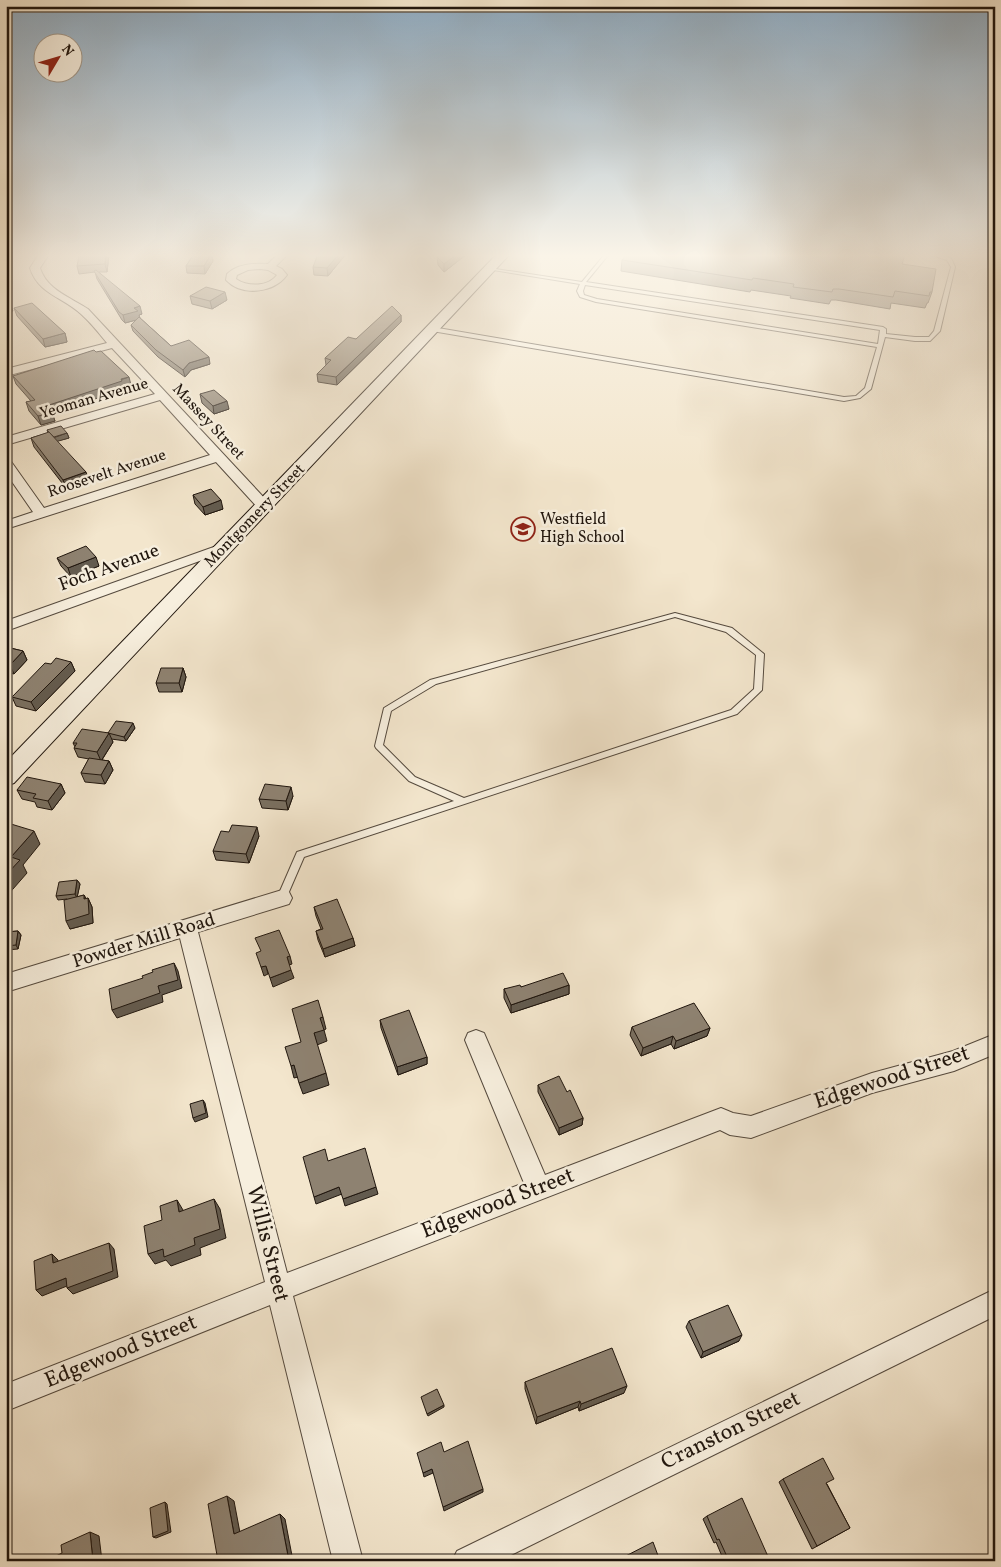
<svg xmlns="http://www.w3.org/2000/svg" width="1001" height="1567" font-family="Vollkorn,serif">
<style>
.lines{fill:none;stroke-linecap:round;stroke-linejoin:round}
.service-casing{stroke:#554a3e;stroke-width:2}
.minor-casing{stroke:#554a3e;stroke-width:2}
.secondary-casing{stroke:#20160e;stroke-width:2}
.service{fill:#f7efde;fill-rule:evenodd}
.minor{fill:#f7efde;fill-rule:evenodd}
.secondary{fill:#f7efde;fill-rule:evenodd}
.wall{fill:#7a7061;stroke:#20160e}
.shaded-wall{fill:#635b4f;stroke:#20160e}
.building{fill:#8e8271;stroke:#20160e}
.labels{text-anchor:middle;dominant-baseline:central;stroke-width:5;stroke-linejoin:round;paint-order:stroke}
.far-street-label{font-size:16px;fill:#20160e;stroke:#f7efde}
.far-poi-label{font-size:16px;fill:#20160e;stroke:#f7efde;text-anchor:start}
.street-label{font-size:19px;fill:#20160e;stroke:#f7efde}
.near-street-label{font-size:22px;fill:#20160e;stroke:#f7efde}
</style>
<rect width="100%" height="100%" fill="#f3e6cd"/>
<filter id="stains"><feTurbulence type="fractalNoise" baseFrequency=".004" numOctaves="4"/><feColorMatrix values="0 0 0 0 .2 0 0 0 0 .09 0 0 0 0 .02 0 0 0 .5 -.17"/></filter>
<radialGradient id="worn" r=".72"><stop offset=".6" stop-color="#630" stop-opacity="0"/><stop offset="1" stop-color="#630" stop-opacity=".3"/></radialGradient>
<g class="lines">
<g class="service-casing">
<g id="service">
<path d="M 605,254 L 609,254 L 586,282 L 883,327 L 886,329 L 886,334 L 915,337 L 929,337 L 934,331 L 951,267 L 947,260 L 928,254 L 935,254 L 951,258 L 955,267 L 940,331 L 930,341 L 915,341 L 885,337 L 871,389 L 860,398 L 844,401 L 432,331 L 429,329 L 432,327 L 844,397 L 856,396 L 865,388 L 877,347 L 596,302 L 580,297 L 577,291 L 580,284 L 487,269 L 489,268 L 582,282 ZM 585,285 L 880,330 L 878,344 L 597,299 L 584,295 L 583,291 Z"/>
<path d="M 675,613 L 732,628 L 764,654 L 762,690 L 737,714 L 304,857 L 285,901 L 282,902 L 279,901 L 277,898 L 297,852 L 454,801 L 409,781 L 376,748 L 375,746 L 384,708 L 430,680 ZM 675,617 L 726,632 L 756,655 L 754,689 L 731,710 L 464,798 L 415,777 L 383,745 L 391,711 L 436,684 Z"/>
</g>
</g>
<g class="minor-casing">
<g id="minor">
<path d="M 39,254 L 49,254 L 40,268 C 47,290 70,297 88,309 L 269,503 L 271,506 L 269,509 L 259,509 L 216,462 L 6,529 L 6,521 L 33,512 L 6,473 L 6,459 L 10,460 L 44,508 L 210,455 L 160,400 L 6,445 L 6,437 L 155,394 L 112,348 L 6,376 L 6,369 L 107,343 C 99,333 90,322 81,314 C 63,297 38,294 30,268 Z"/>
<path d="M 278,254 L 288,254 L 276,266 L 282,269 L 287,275 C 274,293 242,297 226,280 L 227,274 C 237,264 254,263 268,264 ZM 260,269 L 268,270 L 277,275 C 268,287 248,287 236,279 L 237,275 L 248,270 Z"/>
<polygon points="225,543 230,544 232,547 230,550 6,631 6,621"/>
<polygon points="282,890 289,892 292,898 289,904 198,932 287,1273 524,1183 465,1040 468,1033 476,1030 484,1033 545,1175 721,1108 733,1113 751,1116 872,1073 953,1051 995,1034 995,1054 954,1071 872,1093 751,1138 730,1135 720,1130 293,1296 363,1561 333,1561 270,1305 6,1411 6,1384 265,1282 180,938 6,992 6,974"/>
<polygon points="995,1289 995,1316 499,1561 452,1561 457,1551"/>
</g>
</g>
<g class="secondary-casing">
<polygon id="secondary" points="497,254 510,254 14,783 6,786 6,762"/>
</g>
<use href="#service" class="service"/>
<use href="#minor" class="minor"/>
<use href="#secondary" class="secondary"/>
</g>
<g class="wall">
<polygon points="109,254 107,272 99,272 142,314 139,315 140,318 171,346 210,364 191,370 185,377 158,357 133,331 131,325 136,320 125,323 122,320 97,279 95,272 79,274 77,266"/>
<polygon points="194,254 212,254 213,261 205,274 187,273 186,266"/>
<polygon points="346,254 328,276 314,275 313,267"/>
<polygon points="467,254 444,272 438,265 437,257"/>
<polygon points="622,260 903,264 932,292 928,303 927,303 925,308 891,303 890,309 836,300 831,300 829,304 790,298 791,296 751,290 750,292 621,271"/>
<polygon points="190,296 227,300 212,309 192,304"/>
<polygon points="14,308 65,333 67,342 45,347 17,316"/>
<polygon points="401,315 401,322 337,385 318,382 317,374 326,365 325,358 356,339"/>
<polygon points="13,376 131,385 124,387 125,389 52,413 55,421 41,425 29,411 26,402 31,401 16,384"/>
<polygon points="200,394 229,409 214,414 202,403"/>
<polygon points="47,430 67,433 69,438 57,441 89,480 66,488 34,447 31,438 48,433"/>
<polygon points="193,495 223,509 205,515 195,504"/>
<polygon points="57,558 99,566 71,577 61,566"/>
<polygon points="6,647 23,651 27,660 14,674 6,672"/>
<polygon points="71,662 75,671 36,711 16,706 12,697 51,664"/>
<polygon points="183,668 186,677 182,692 159,692 156,683"/>
<polygon points="135,728 126,741 111,739 113,742 102,760 109,761 113,770 105,784 85,782 81,773 89,759 78,757 74,748 75,747 73,743 108,733"/>
<polygon points="61,784 65,793 52,810 37,807 35,802 22,799 17,790"/>
<polygon points="293,796 288,810 262,808 259,799"/>
<polygon points="259,836 249,863 216,860 213,851"/>
<polygon points="77,880 80,884 77,897 84,895 86,899 88,898 92,907 93,923 70,929 67,899 58,900 56,896"/>
<polygon points="314,907 353,938 355,946 325,957 318,940 316,931 321,929 316,916"/>
<polygon points="18,931 21,935 18,949 6,950 6,932"/>
<polygon points="569,985 569,994 511,1013 504,998 504,989 521,987"/>
<polygon points="380,1020 427,1057 427,1064 398,1075 381,1028"/>
<polygon points="632,1027 710,1028 707,1036 674,1049 671,1044 641,1056 630,1035"/>
<polygon points="538,1085 567,1092 583,1118 582,1125 559,1135 538,1092"/>
<polygon points="689,1321 739,1341 701,1358 686,1327"/>
<polygon points="525,1382 624,1393 579,1411 578,1407 536,1424 525,1389"/>
<polygon points="783,1479 827,1484 850,1528 812,1549 779,1482"/>
<polygon points="707,1516 770,1561 724,1561 716,1542 714,1543 703,1519"/>
</g>
<g class="shaded-wall">
<polygon points="106,254 109,254 107,272 105,264"/>
<polygon points="211,254 213,261 205,274 204,266"/>
<polygon points="339,254 346,254 328,276 327,268"/>
<polygon points="457,254 467,254 444,272 444,264"/>
<polygon points="225,292 227,300 212,309 210,301"/>
<polygon points="10,303 13,311 6,312 6,304"/>
<polygon points="140,306 142,314 139,315 140,319 125,323 123,315 134,308"/>
<polygon points="401,315 401,322 337,385 336,377"/>
<polygon points="65,333 67,342 45,347 43,339"/>
<polygon points="209,357 210,364 191,370 185,377 183,370 189,363"/>
<polygon points="129,377 131,385 124,387 125,389 52,413 55,421 41,425 38,416 46,406"/>
<polygon points="227,401 229,409 214,414 213,406"/>
<polygon points="67,433 69,438 55,442 53,438"/>
<polygon points="86,472 89,480 66,488 63,480"/>
<polygon points="221,500 223,509 205,515 203,507"/>
<polygon points="96,557 99,566 71,577 68,568"/>
<polygon points="23,651 27,660 14,674 10,665"/>
<polygon points="71,662 75,671 36,711 31,702"/>
<polygon points="183,668 186,677 182,692 179,683"/>
<polygon points="133,723 135,728 126,741 124,737"/>
<polygon points="109,733 113,742 101,761 97,752"/>
<polygon points="109,761 113,770 105,784 101,775"/>
<polygon points="61,784 65,793 52,810 48,801"/>
<polygon points="291,787 293,796 288,810 286,801"/>
<polygon points="257,827 259,836 249,863 246,854"/>
<polygon points="34,831 40,844 23,865 27,873 6,897 6,875 11,857"/>
<polygon points="77,880 80,884 77,898 75,894"/>
<polygon points="84,895 88,902 88,898 92,907 93,923 70,929 66,921 84,899"/>
<polygon points="18,931 21,935 18,949 16,945"/>
<polygon points="353,938 355,946 325,957 323,949"/>
<polygon points="290,956 292,964 289,965 287,957"/>
<polygon points="174,963 178,971 182,988 162,995 163,1002 117,1018 112,1010 158,986"/>
<polygon points="266,966 268,974 264,976 261,967"/>
<polygon points="291,970 294,978 273,987 270,978"/>
<polygon points="569,985 569,994 511,1013 511,1005"/>
<polygon points="323,1017 326,1029 324,1030 327,1041 317,1045 314,1033 320,1018"/>
<polygon points="710,1028 707,1036 674,1049 676,1041"/>
<polygon points="673,1036 671,1044 641,1056 643,1048"/>
<polygon points="427,1057 427,1064 398,1075 397,1067"/>
<polygon points="294,1065 298,1077 294,1078 291,1066"/>
<polygon points="326,1073 329,1085 303,1094 299,1083"/>
<polygon points="203,1100 205,1103 208,1117 195,1122 193,1118"/>
<polygon points="583,1118 582,1125 559,1135 559,1128"/>
<polygon points="339,1187 342,1194 316,1204 314,1197"/>
<polygon points="376,1187 378,1194 345,1206 343,1199"/>
<polygon points="214,1199 220,1209 226,1238 200,1248 201,1255 171,1266 166,1260 155,1264 148,1254 194,1238"/>
<polygon points="177,1200 183,1210 185,1222 179,1212"/>
<polygon points="109,1243 114,1249 118,1277 73,1294 67,1288"/>
<polygon points="52,1254 58,1260 59,1269 53,1263"/>
<polygon points="66,1278 72,1284 42,1296 36,1290"/>
<polygon points="742,1335 739,1341 701,1358 703,1352"/>
<polygon points="627,1386 624,1393 579,1411 581,1404"/>
<polygon points="580,1401 578,1407 536,1424 537,1417"/>
<polygon points="444,1405 444,1407 428,1416 427,1414"/>
<polygon points="432,1469 433,1473 424,1477 423,1473"/>
<polygon points="483,1489 483,1492 444,1511 443,1507"/>
<polygon points="227,1496 234,1501 241,1538 234,1534"/>
<polygon points="165,1502 167,1504 171,1532 156,1538 153,1537"/>
<polygon points="280,1514 285,1519 293,1561 289,1561"/>
<polygon points="90,1532 99,1536 102,1561 93,1561"/>
</g>
<g class="building">
<polygon points="81,254 106,254 105,264 77,266 79,256"/>
<polygon points="194,254 211,254 204,266 186,266"/>
<polygon points="318,254 339,254 327,268 313,267"/>
<polygon points="441,254 457,254 444,264 437,257"/>
<polygon points="627,254 893,254 905,255 902,264 936,269 932,292 930,292 929,296 895,291 893,297 839,289 833,289 832,292 793,287 794,284 753,278 752,280 622,260"/>
<polygon points="96,270 140,306 134,308 138,311 123,315 119,312 94,271"/>
<polygon points="206,287 225,292 210,301 190,296"/>
<polygon points="6,298 10,303 6,304"/>
<polygon points="32,303 65,333 43,339 14,308"/>
<polygon points="392,306 401,315 336,377 317,374 331,360 325,358 348,337 356,339"/>
<polygon points="139,317 171,346 189,340 209,357 189,363 183,370 156,350 131,325"/>
<polygon points="94,350 96,352 101,351 129,377 121,379 122,381 46,406 52,413 38,416 26,402 35,400 13,376"/>
<polygon points="214,390 227,401 213,406 200,394"/>
<polygon points="61,426 67,433 54,437 47,430"/>
<polygon points="49,432 86,472 63,480 31,438"/>
<polygon points="211,489 221,500 203,507 193,495"/>
<polygon points="86,546 96,557 68,568 57,558"/>
<polygon points="6,647 23,651 10,665 6,664"/>
<polygon points="56,658 71,662 31,702 12,697 45,663 51,664"/>
<polygon points="161,668 183,668 179,683 156,683"/>
<polygon points="116,721 133,723 124,737 108,733"/>
<polygon points="82,729 109,733 97,752 74,748 77,743 73,743"/>
<polygon points="89,758 109,761 101,775 81,773"/>
<polygon points="27,777 61,784 48,801 33,798 36,794 17,790"/>
<polygon points="265,784 291,787 286,801 259,799"/>
<polygon points="11,824 34,831 11,857 20,860 6,875 6,829"/>
<polygon points="232,825 257,827 246,854 213,851 221,831 229,832"/>
<polygon points="77,880 75,894 56,896 59,882"/>
<polygon points="84,895 84,899 88,898 89,914 66,921 64,900"/>
<polygon points="337,899 353,938 323,949 316,931 323,929 314,907"/>
<polygon points="279,930 290,956 287,957 291,970 270,978 266,966 261,967 256,953 261,951 255,938"/>
<polygon points="18,931 16,945 6,946 6,932"/>
<polygon points="174,963 178,980 158,986 160,993 112,1010 109,989 143,978 142,976 153,972 152,970"/>
<polygon points="563,973 569,985 511,1005 504,989 520,985 521,987"/>
<polygon points="318,1000 323,1017 320,1018 324,1030 314,1033 326,1073 299,1083 294,1065 291,1066 285,1047 301,1042 292,1009"/>
<polygon points="694,1003 710,1028 676,1041 673,1036 643,1048 632,1027"/>
<polygon points="409,1010 427,1057 397,1067 380,1020"/>
<polygon points="559,1076 567,1092 570,1090 583,1118 559,1128 538,1085"/>
<polygon points="203,1100 206,1113 193,1118 190,1104"/>
<polygon points="365,1148 376,1187 343,1199 339,1187 314,1197 303,1157 325,1149 328,1161"/>
<polygon points="214,1199 220,1229 194,1238 195,1245 164,1257 163,1249 148,1254 144,1226 162,1220 160,1206 177,1200 179,1212"/>
<polygon points="109,1243 113,1271 67,1288 66,1278 36,1290 34,1261 52,1254 53,1263"/>
<polygon points="728,1305 742,1335 703,1352 689,1321"/>
<polygon points="612,1348 627,1386 581,1404 580,1401 537,1417 525,1382"/>
<polygon points="437,1389 444,1405 427,1414 421,1397"/>
<polygon points="468,1441 483,1489 443,1507 432,1469 423,1473 417,1453 441,1442 444,1452"/>
<polygon points="823,1458 834,1479 826,1483 850,1528 817,1546 783,1479"/>
<polygon points="227,1496 234,1534 280,1514 289,1561 233,1561 233,1559 230,1561 218,1561 208,1504"/>
<polygon points="742,1498 770,1561 729,1561 719,1539 717,1540 707,1516"/>
<polygon points="165,1502 168,1531 153,1537 150,1508"/>
<polygon points="90,1532 93,1561 55,1561 54,1557 62,1553 61,1545"/>
<polygon points="653,1542 660,1561 616,1561"/>
<polygon points="850,1557 852,1561 843,1561"/>
</g>
<linearGradient id="sky" x2="0" y2="1"><stop stop-color="#8facc3"/><stop offset="0.54" stop-color="#faf4e8"/><stop offset="1" stop-color="#faf4e8" stop-opacity="0"/></linearGradient>
<rect width="1001" height="473" fill="url(#sky)"/>
<defs>
<g id="school-ring" transform="scale(1.25)"><circle r="9.5" fill="#f7efde" stroke="#8f2418" stroke-width="1.5"/><path d="M0-5L7-2L0 1L-7-2ZM-4 1L0 2.5L4 1V4Q0 6-4 4Z" fill="#8f2418"/></g>
</defs>
<g fill-rule="evenodd">
<use href="#school-ring" x="523" y="529"/>
</g>
<g class="labels">
<g class="far-street-label">
<text transform="translate(94 399) rotate(-16)">Yeoman Avenue</text>
<text transform="translate(208 422) rotate(47)">Massey Street</text>
<text transform="translate(107 474) rotate(-18)">Roosevelt Avenue</text>
<text transform="translate(255 516) rotate(-46)">Montgomery Street</text>
</g>
<g class="far-poi-label">
<text x="540" y="520">Westfield<tspan x="540" dy="18">High School</tspan></text>
</g>
<g class="street-label">
<text transform="translate(109 568) rotate(-20)">Foch Avenue</text>
<text transform="translate(144 941) rotate(-17)">Powder Mill Road</text>
</g>
<g class="near-street-label">
<text transform="translate(892 1078) rotate(-18)">Edgewood Street</text>
<text transform="translate(498 1204) rotate(-21)">Edgewood Street</text>
<text transform="translate(267 1244) rotate(76)">Willis Street</text>
<text transform="translate(121 1352) rotate(-22)">Edgewood Street</text>
<text transform="translate(731 1431) rotate(-26)">Cranston Street</text>
</g>
</g>
<rect width="1001" height="1567" fill="none" stroke="#f3e6cd" stroke-width="25"/>
<rect x="8" y="8" width="986" height="1552" fill="none" stroke="#20160e" stroke-width="2.5"/>
<rect x="12" y="12" width="976" height="1542" fill="none" stroke="#20160e"/>
<g transform="translate(58 58) rotate(52)"><circle r="24" fill="#f7efde" stroke="#a1988b"/>
<path d="M0-4L9 19L0 12L-9 19Z" fill="#8f2418"/>
<text y="-8" font-size="14" font-weight="bold" text-anchor="middle" fill="#20160e">N</text>
</g>
<rect width="100%" height="100%" filter="url(#stains)"/>
<rect width="100%" height="100%" fill="url(#worn)"/>
</svg>
